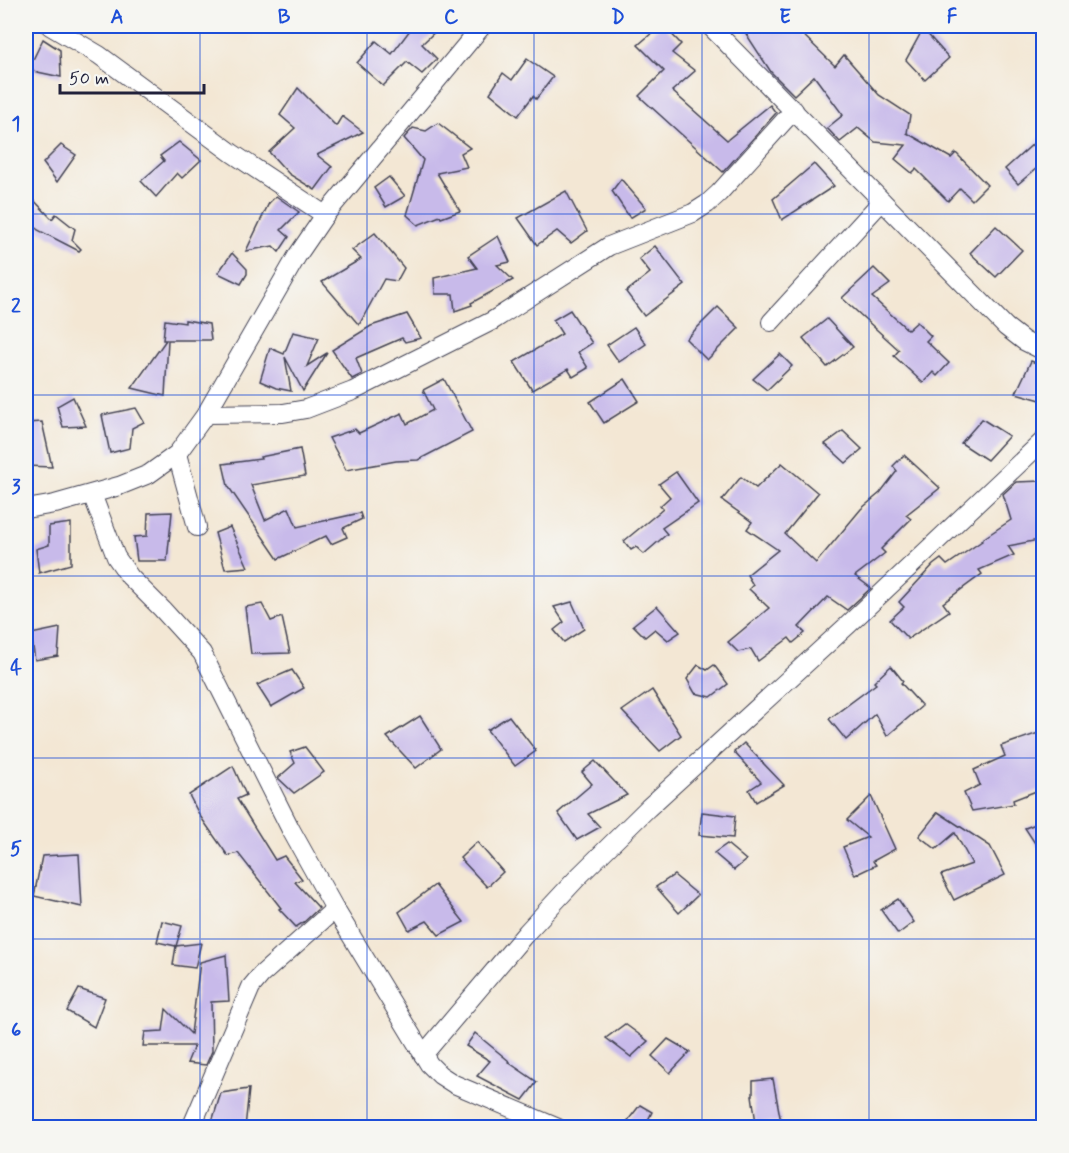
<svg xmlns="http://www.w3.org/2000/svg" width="1069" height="1153" font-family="Mynerve,sans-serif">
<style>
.building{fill:#c8baea}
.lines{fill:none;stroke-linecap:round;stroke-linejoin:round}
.street-casing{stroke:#414052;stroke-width:20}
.street{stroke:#fff;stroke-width:18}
.grid{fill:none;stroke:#1d4ed8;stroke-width:1.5;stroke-opacity:0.55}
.neatline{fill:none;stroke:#1d4ed8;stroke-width:2}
.grid-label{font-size:20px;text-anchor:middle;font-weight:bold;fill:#1d4ed8}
</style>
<rect width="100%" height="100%" fill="#f6f6f2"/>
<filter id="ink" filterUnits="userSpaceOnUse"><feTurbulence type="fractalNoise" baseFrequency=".0167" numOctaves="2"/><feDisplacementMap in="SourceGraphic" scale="12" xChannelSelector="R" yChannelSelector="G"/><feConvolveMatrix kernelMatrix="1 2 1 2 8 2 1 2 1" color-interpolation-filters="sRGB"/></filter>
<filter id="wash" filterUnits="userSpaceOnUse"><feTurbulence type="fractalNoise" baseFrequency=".008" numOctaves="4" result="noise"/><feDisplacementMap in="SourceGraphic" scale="24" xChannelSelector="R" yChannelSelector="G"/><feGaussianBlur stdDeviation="1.35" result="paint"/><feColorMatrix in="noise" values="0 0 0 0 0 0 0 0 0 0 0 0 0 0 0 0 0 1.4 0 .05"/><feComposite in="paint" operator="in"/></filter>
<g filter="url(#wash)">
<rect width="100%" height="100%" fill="#f3e7d4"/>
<g id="blocks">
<g class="building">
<polygon points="413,26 441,26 422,44 437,59 422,74 407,62 383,86 357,63 376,41 392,54"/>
<polygon points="660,26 664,26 681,44 672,53 695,71 672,91 727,140 770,105 776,113 723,172 639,96 664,71 638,45"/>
<polygon points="741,26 794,26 835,66 844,55 879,95 910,115 907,133 951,158 956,153 987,185 972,200 960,188 948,201 916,169 912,173 895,159 906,145 875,142 858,128 840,142 827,128 843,115 814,76 794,95 771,72"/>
<polygon points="923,29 949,58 925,80 906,60"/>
<polygon points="43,39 60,50 61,77 28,70"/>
<polygon points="527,59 553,77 536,99 533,96 518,116 490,93 503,73 512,80"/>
<polygon points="298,88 336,126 342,116 363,132 317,155 332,167 315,190 289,174 269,152 295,128 280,115"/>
<polygon points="438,123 470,148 461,153 467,167 437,173 460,211 441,218 440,216 418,225 407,215 423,160 404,138 413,128 426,131"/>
<polygon points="1044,134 1044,162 1018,184 1005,169"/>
<polygon points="179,142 201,160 182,178 177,173 156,197 141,181 164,161 160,156"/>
<polygon points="61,145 76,155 57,182 43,163"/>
<polygon points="814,164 834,186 782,220 773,199"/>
<polygon points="389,177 405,196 386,207 374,188"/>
<polygon points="621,179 646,208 630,218 612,191"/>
<polygon points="566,191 587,231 571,243 557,231 537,245 518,218"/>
<polygon points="26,192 52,219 56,214 75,229 72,240 81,249 79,251 38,230 26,219"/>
<polygon points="276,196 299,212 281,230 289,237 279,252 273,246 246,251 269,203"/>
<polygon points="996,226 1022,250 996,277 970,253"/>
<polygon points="375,233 404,268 397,281 384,279 359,325 322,282 361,259 352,250"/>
<polygon points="498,236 510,262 497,265 513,280 471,303 472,305 455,311 453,294 435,294 434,278 477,268 468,256"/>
<polygon points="655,246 685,285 644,316 626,292 650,273 639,259"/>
<polygon points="232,253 247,269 247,274 241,284 218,273"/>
<polygon points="874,268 890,284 872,297 908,330 917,322 931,336 926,341 949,363 937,376 933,372 923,383 894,356 899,350 842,298"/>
<polygon points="718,307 739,328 707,360 686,339"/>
<polygon points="570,310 592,343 578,352 588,368 573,377 568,369 532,390 514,362 562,334 553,320"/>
<polygon points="407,314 421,338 405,342 402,338 356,358 362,374 352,379 332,350 371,326"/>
<polygon points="827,319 853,347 827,367 803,338"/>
<polygon points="165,320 185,323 185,320 209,324 211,340 168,340 165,396 132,388 166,340 163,340"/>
<polygon points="634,327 646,344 619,362 607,345"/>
<polygon points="293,332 319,338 307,366 327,353 303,391 285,357 291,391 276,388 260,381 270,348 284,354"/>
<polygon points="780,354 792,366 767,390 753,379"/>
<polygon points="1031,361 1044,366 1044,401 1016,393"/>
<polygon points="444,379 472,432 418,460 396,461 346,470 329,438 355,429 359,433 402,413 407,424 433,410 423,390"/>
<polygon points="625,379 639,401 604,423 590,402"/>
<polygon points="73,397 86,426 63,427 57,406"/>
<polygon points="136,408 144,422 132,428 130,448 110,453 102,415"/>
<polygon points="982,419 1009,436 987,460 961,443"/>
<polygon points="42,422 52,467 26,466 26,423"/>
<polygon points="843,431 862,449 846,463 825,444"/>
<polygon points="300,449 305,476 251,485 265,520 289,508 297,527 360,513 362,519 343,528 347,537 331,544 326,536 278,559 228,486 223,464 261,459 260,457"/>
<polygon points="904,455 940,488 906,515 911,519 881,549 885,553 855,576 871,588 847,610 828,597 799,627 805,633 793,643 789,638 758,661 751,649 738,652 728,642 769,608 749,589 753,585 747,575 778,550 747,529 752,522 722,500 741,477 756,488 782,463 818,493 785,534 816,563 861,509 880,493 897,471 893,466"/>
<polygon points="676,472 698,503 662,528 667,534 644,554 636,547 631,550 624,541 663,509 660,506 670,497 659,484"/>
<polygon points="1042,481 1044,489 1044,539 1008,546 1014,555 979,570 982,574 943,603 949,611 908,639 890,620 904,607 899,602 933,565 941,559 947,565 982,541 981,540 1011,520 1003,494 1016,482"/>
<polygon points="172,512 167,561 137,561 134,537 147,536 148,513"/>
<polygon points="71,523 71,564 39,573 36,549 49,545 49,526"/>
<polygon points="230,527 248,567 225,569 215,533"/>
<polygon points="572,602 584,629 564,642 554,630 564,622 554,607"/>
<polygon points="262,604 271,621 282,617 290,653 251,654 245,607"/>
<polygon points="657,606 680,632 668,640 655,629 645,637 633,625"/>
<polygon points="60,628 58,656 35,660 31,634"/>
<polygon points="698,665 707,670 714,665 728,684 711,697 695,693 687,679"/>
<polygon points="891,666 903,681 901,683 922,706 887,736 875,714 846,740 829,719 876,684 874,682"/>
<polygon points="292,670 304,688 271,707 257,685"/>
<polygon points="652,690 681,735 660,751 622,711"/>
<polygon points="420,716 441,749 416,768 387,737"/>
<polygon points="509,716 536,751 515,766 487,730"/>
<polygon points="1044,731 1044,788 1013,800 1014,804 972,811 964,793 980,785 974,770 1005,756 1001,746"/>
<polygon points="744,743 784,785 756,802 749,790 761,782 734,752"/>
<polygon points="305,747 324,772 294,793 278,778 295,763 290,752"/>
<polygon points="595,761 627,795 588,814 600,827 577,840 558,813 592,784 582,772"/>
<polygon points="233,766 246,795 237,799 275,860 284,856 302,879 295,882 319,908 304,922 296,927 279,909 281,908 238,853 228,856 200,816 189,795"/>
<polygon points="871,796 895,849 873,861 876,865 855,875 843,847 868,837 847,820"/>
<polygon points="702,812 735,816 733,838 699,835"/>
<polygon points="938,812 990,846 1005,875 954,900 941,875 972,864 955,833 936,849 919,836"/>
<polygon points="1044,821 1044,857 1025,828"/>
<polygon points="477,842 503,872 487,887 460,858"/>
<polygon points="727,844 746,860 734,870 714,853"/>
<polygon points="79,854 82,907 34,896 42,856"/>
<polygon points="674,875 698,895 679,913 656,887"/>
<polygon points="435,885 464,922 439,935 427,921 409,930 399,912"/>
<polygon points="898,899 914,922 898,934 881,910"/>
<polygon points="162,921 182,926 176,946 157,942"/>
<polygon points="201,943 195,968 173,965 176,946"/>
<polygon points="226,955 229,1001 211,1002 212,1051 206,1065 187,1063 194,1046 143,1046 145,1032 163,1031 166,1009 191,1034 200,962"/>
<polygon points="79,989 105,998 94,1027 67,1011"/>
<polygon points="625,1024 648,1041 631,1057 606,1038"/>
<polygon points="475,1033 509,1061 508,1062 537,1082 523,1100 477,1076 490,1061 466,1046"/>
<polygon points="668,1039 690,1052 670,1073 652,1056"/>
<polygon points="773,1079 781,1122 756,1123 752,1095 753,1095 753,1081"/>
<polygon points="249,1089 245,1128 210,1128 221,1093"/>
<polygon points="640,1105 652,1112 644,1128 622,1128"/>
</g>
</g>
</g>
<g filter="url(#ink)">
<use href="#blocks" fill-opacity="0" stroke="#414052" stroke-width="1.5"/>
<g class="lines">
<g class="street-casing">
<g id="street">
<polyline points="50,26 99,55 232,153 325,215"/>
<polyline points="710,26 1006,327 1024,341 1044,351"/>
<polyline points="771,322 882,201"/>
<polyline points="206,414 283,413 306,409 353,391 492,321 609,246 693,213 707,204 719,193 794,110"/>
<polyline points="177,454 197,527"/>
<polyline points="92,494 116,557 130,577 162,609 202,653 291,830 335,909 429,1064 440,1075 454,1084 558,1128"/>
<polyline points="26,509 55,504 119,486 149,474 177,454 206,414 297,256 325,215 482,26"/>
<polyline points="423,1055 527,932 580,875 648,808 849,624 1044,440"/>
<polyline points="191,1128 251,987 261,975 335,909"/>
</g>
</g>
<use href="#street" class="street"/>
</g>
</g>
<path class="grid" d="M 200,26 L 200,1128M 367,26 L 367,1128M 534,26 L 534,1128M 702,26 L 702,1128M 869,26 L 869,1128M 26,214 L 1044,214M 26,395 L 1044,395M 26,576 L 1044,576M 26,758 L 1044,758M 26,939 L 1044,939"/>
<rect width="1069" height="1153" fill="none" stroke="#f6f6f2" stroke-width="66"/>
<path d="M60 84v9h144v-9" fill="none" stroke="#22223b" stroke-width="3"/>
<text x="69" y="84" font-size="18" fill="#22223b" stroke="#f6f6f2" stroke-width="4.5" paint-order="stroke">50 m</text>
<rect x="33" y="33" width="1003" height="1087" class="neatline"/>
<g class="grid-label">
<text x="117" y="23">A</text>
<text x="284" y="23">B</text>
<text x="451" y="23">C</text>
<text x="618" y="23">D</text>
<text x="785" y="23">E</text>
<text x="952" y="23">F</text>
<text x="16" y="130">1</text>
<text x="16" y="312">2</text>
<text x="16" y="493">3</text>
<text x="16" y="674">4</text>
<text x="16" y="855">5</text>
<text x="16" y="1036">6</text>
</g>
</svg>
